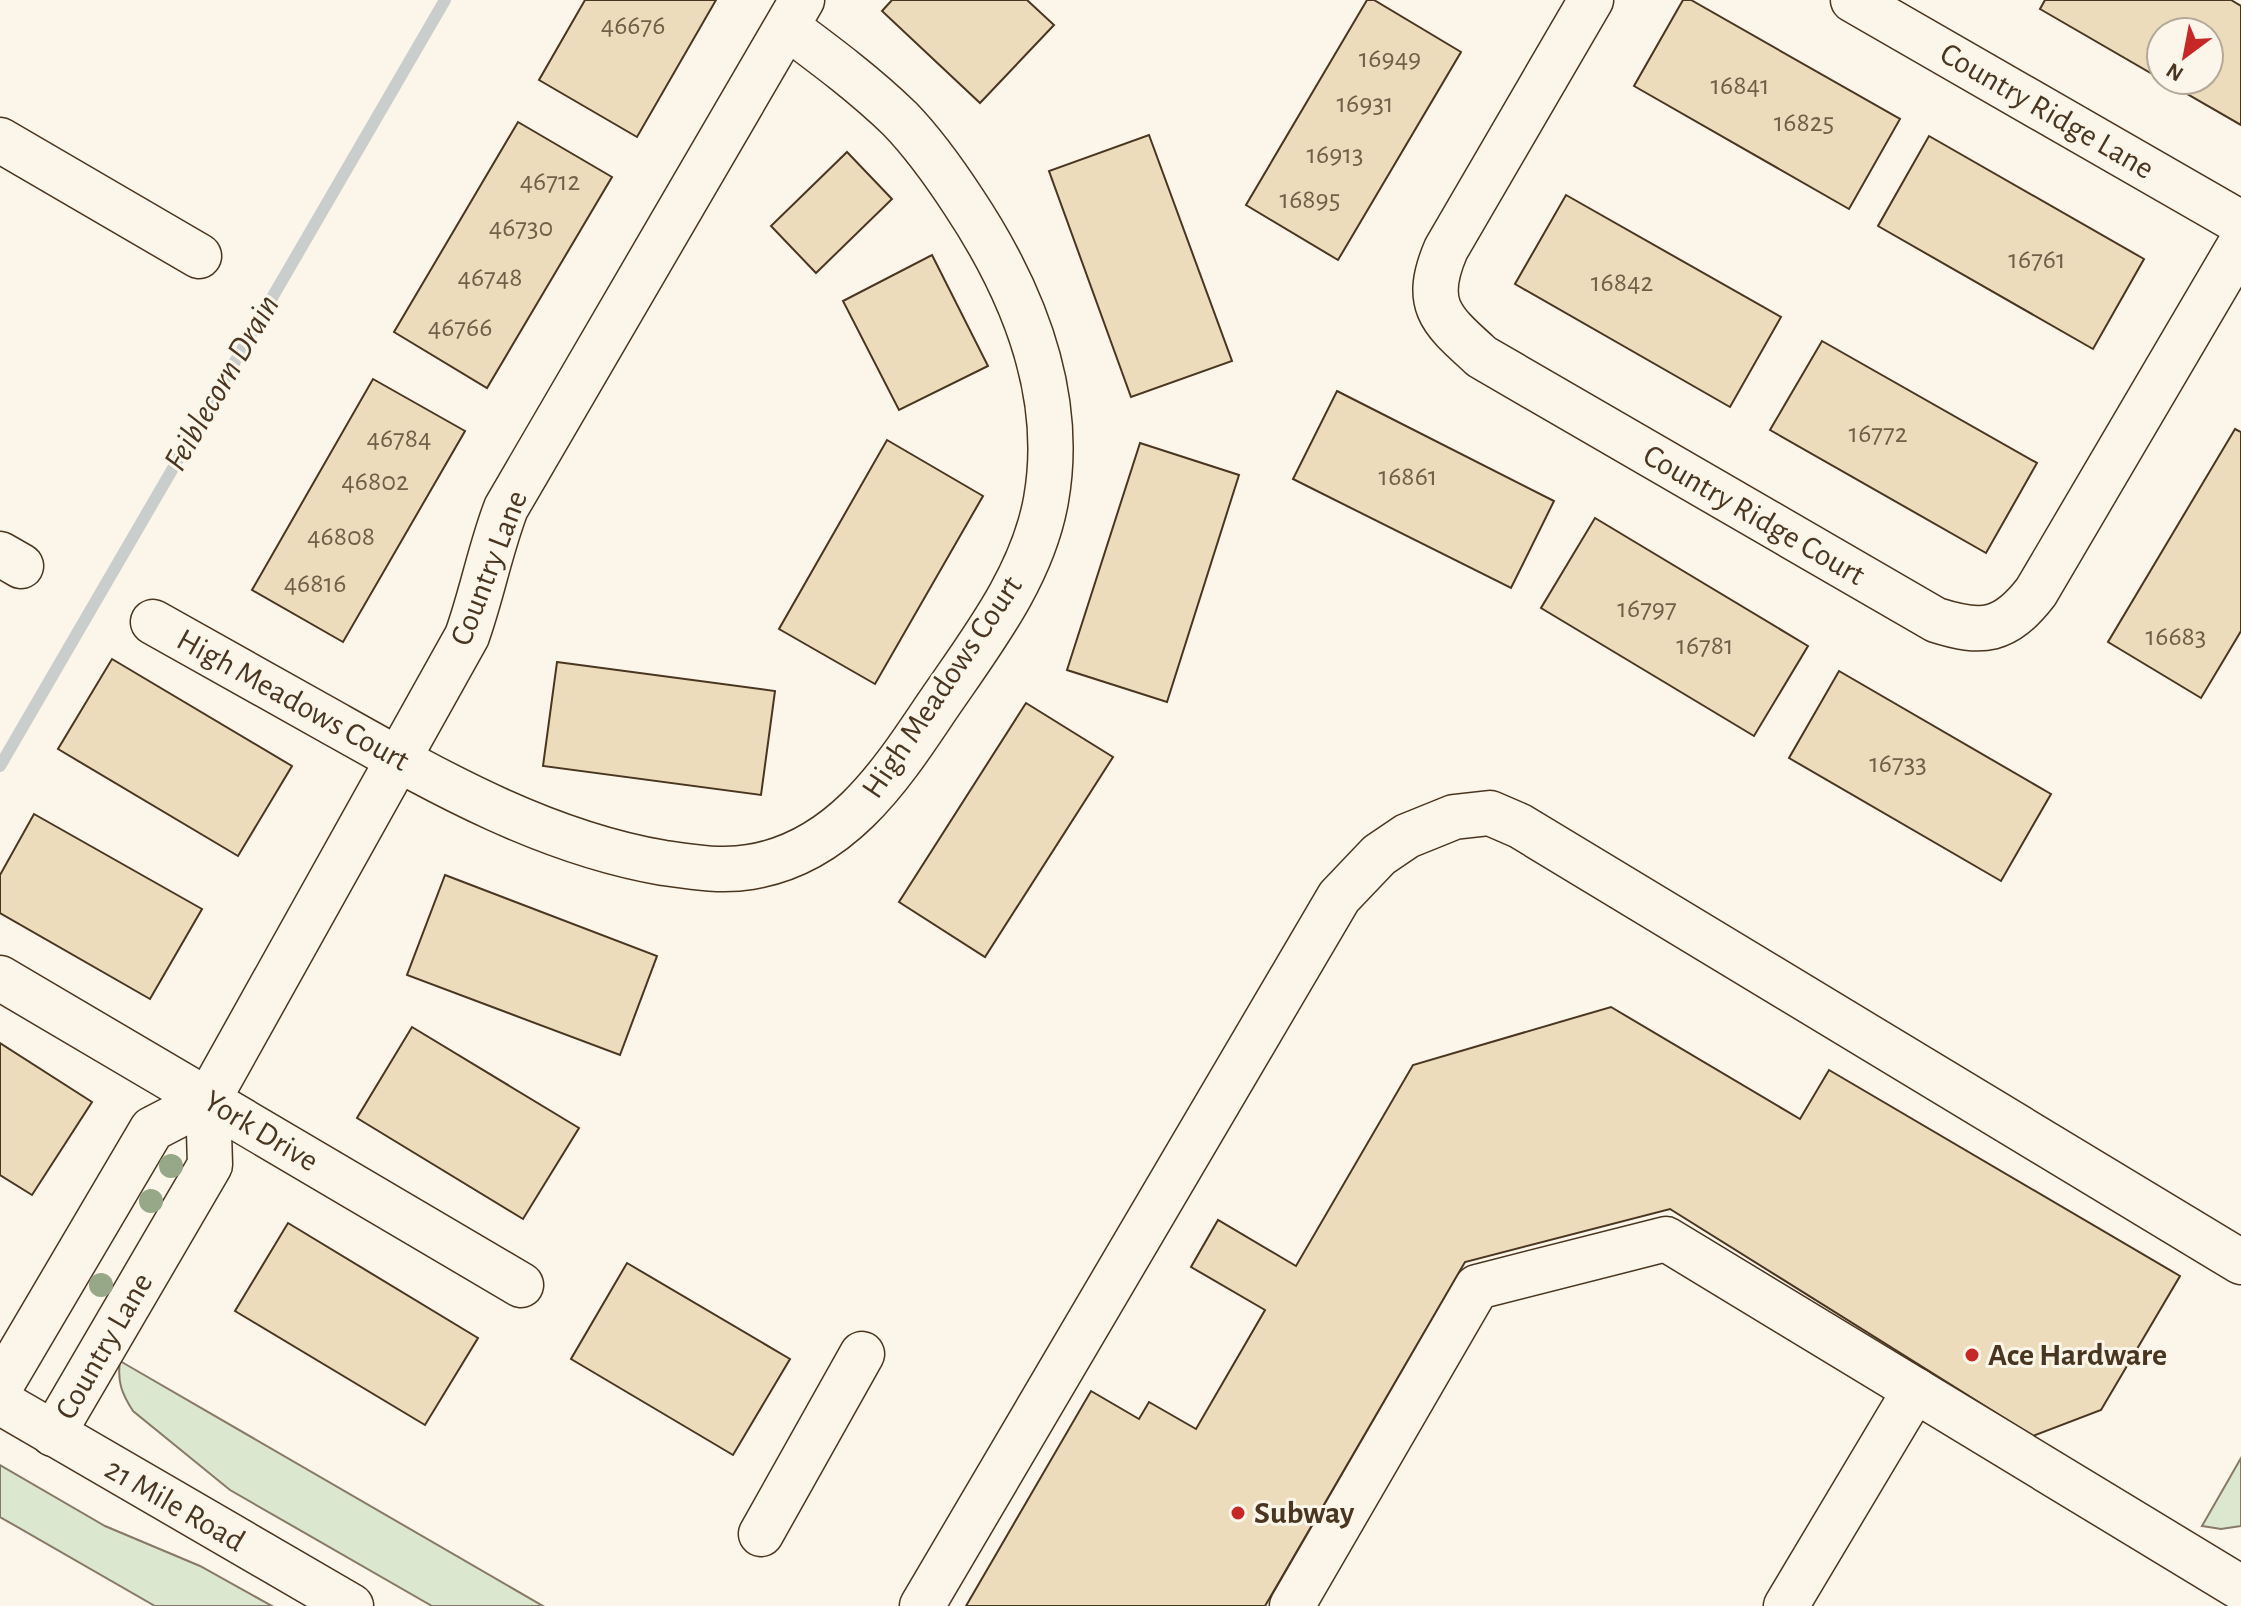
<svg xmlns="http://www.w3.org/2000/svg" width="2241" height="1606" font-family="'Alegreya Sans',sans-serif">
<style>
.green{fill:#dce7d0;stroke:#887966;stroke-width:2}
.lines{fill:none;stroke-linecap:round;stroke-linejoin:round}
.stream{stroke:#c9cecd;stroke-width:12}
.building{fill:#ecdcbc;stroke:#4a3520;stroke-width:2}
.minor-casing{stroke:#4a3520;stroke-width:47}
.minor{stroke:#fbf6e9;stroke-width:44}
.tree{fill:#96a887}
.poi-dot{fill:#c62828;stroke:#fbf6e9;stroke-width:3}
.labels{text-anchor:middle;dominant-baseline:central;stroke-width:6;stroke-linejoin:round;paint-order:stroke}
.number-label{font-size:28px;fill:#725f47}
.street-label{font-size:32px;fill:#4a3520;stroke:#fbf6e9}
.poi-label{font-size:32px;font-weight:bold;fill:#4a3520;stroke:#fbf6e9;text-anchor:start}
.water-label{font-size:34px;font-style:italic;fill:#4a3520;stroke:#fbf6e9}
</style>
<rect width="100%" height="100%" fill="#fbf6e9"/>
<g class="green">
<path d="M 120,1361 L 543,1606 L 432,1606 L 230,1490 L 133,1411 C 122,1394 117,1382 120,1361 Z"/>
<polygon points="2241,1458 2241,1526 2221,1529 2202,1526"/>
<polygon points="0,1465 105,1526 200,1566 272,1606 155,1606 0,1517"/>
</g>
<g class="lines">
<polyline class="stream" points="0,766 445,0"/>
</g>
<g class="building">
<polygon points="585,0 716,0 637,137 539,80"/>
<polygon points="892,0 1027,0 1054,25 980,103 882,11"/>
<polygon points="1367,0 1374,0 1461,52 1338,260 1246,205"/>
<polygon points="1683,0 1691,0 1900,119 1849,209 1634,86"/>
<polygon points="2045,0 2231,0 2241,6 2241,125 2163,80 2209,80 2209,32 2161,32 2161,79 2040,9"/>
<polygon points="518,122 612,177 487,388 394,332"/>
<polygon points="1149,135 1232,361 1131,397 1049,171"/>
<polygon points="1929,136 2144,259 2093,349 1878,226"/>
<polygon points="847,152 892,199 816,273 771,226"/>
<polygon points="1566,195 1781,317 1730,407 1515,284"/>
<polygon points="932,255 988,366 899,410 843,301"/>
<polygon points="1822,341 2037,463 1986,553 1770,430"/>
<polygon points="373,379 465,431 343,642 252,590"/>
<polygon points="1337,391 1554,501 1511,588 1293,479"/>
<polygon points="2235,429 2241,432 2241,631 2201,698 2108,642"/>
<polygon points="887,440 983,496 875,684 779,629"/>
<polygon points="1140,443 1239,475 1167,702 1067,670"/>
<polygon points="1595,518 1808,646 1754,736 1541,608"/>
<polygon points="112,659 292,766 238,856 58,749"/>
<polygon points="557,662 775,691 761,795 543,766"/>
<polygon points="1839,671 2051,794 2001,881 1789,758"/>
<polygon points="1026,703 1113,757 985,957 899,902"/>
<polygon points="34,814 202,909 150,999 0,913 0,875"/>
<polygon points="445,875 657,956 620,1055 407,975"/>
<polygon points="1611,1007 1800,1119 1829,1070 2180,1276 2101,1410 2033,1436 1670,1209 1465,1262 1265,1606 966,1606 1091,1391 1139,1419 1149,1402 1196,1429 1265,1310 1191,1267 1218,1220 1296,1266 1413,1065"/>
<polygon points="412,1027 579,1128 523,1219 357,1118"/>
<polygon points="0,1043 92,1102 32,1195 0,1175"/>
<polygon points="288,1223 478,1338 425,1425 235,1311"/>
<polygon points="627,1263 790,1359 733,1455 571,1359"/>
</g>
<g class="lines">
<g class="minor-casing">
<g id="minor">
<path d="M 1591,0 L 1446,249 C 1422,305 1441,320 1482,357 L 1936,620 C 1983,635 2005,632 2036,592 L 2241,243"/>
<polyline points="1853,0 2241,223"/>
<polyline points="0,140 199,256"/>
<polyline points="0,554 21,566"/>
<path d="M 153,622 C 210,654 268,686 326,719 C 433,779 541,842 664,863 C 692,867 722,872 750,867 C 838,853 888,780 934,711 C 978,646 1032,579 1046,500 C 1065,393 1021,288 963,201 C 944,172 924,144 900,119 C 865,85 826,56 787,27"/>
<polyline points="0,978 521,1285"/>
<polyline points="0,1387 152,1129 208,1100"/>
<polyline points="0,1402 351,1606"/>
<path d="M 53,1434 L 210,1165 L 208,1100 L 467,636 C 482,594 490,550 506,508 L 802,0"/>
<polyline points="761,1534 862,1354"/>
<polyline points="922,1606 1339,897 1379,855 1407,836 1454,817 1490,813 1520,826 2241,1262"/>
<polyline points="1292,1606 1477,1287 1666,1239 2241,1588"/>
<polyline points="1786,1606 1915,1390"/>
</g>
</g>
<use href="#minor" class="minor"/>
</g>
<g class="tree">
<circle cx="171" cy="1166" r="12"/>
<circle cx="151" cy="1201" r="12"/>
<circle cx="101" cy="1285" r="12"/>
</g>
<g class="poi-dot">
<circle cx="1972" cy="1355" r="8"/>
<circle cx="1238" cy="1513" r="8"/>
</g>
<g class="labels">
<g class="number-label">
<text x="633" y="26">46676</text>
<text x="1390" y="59">16949</text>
<text x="1740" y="86">16841</text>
<text x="1365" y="104">16931</text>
<text x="1804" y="123">16825</text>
<text x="1335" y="155">16913</text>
<text x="550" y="182">46712</text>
<text x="1310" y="200">16895</text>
<text x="521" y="228">46730</text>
<text x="2037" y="260">16761</text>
<text x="490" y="278">46748</text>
<text x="1622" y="283">16842</text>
<text x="460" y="328">46766</text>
<text x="1878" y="434">16772</text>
<text x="399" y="439">46784</text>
<text x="1408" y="477">16861</text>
<text x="375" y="482">46802</text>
<text x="341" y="537">46808</text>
<text x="315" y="584">46816</text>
<text x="1647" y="609">16797</text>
<text x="2176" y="637">16683</text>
<text x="1705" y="646">16781</text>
<text x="1898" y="764">16733</text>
</g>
<g class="street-label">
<text transform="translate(2047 111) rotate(30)">Country Ridge Lane</text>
<text transform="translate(1754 515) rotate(30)">Country Ridge Court</text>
<text transform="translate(489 568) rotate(-69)">Country Lane</text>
<text transform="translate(942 687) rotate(-56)">High Meadows Court</text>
<text transform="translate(293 700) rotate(29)">High Meadows Court</text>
<text transform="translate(261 1131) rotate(31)">York Drive</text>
<text transform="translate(104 1346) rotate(-60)">Country Lane</text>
<text transform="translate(175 1505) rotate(30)">21 Mile Road</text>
</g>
<g class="poi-label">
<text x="1988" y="1355">Ace Hardware</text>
<text x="1254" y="1513">Subway</text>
</g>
<g class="water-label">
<text transform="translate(222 383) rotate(-60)">Feiblecorn Drain</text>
</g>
</g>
<g transform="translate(2185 56) rotate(212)"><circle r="38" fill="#fbf6e9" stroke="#b4a999" stroke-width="2"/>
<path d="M0-6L14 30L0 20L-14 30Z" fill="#c62828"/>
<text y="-12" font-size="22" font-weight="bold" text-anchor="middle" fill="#4a3520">N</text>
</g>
</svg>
